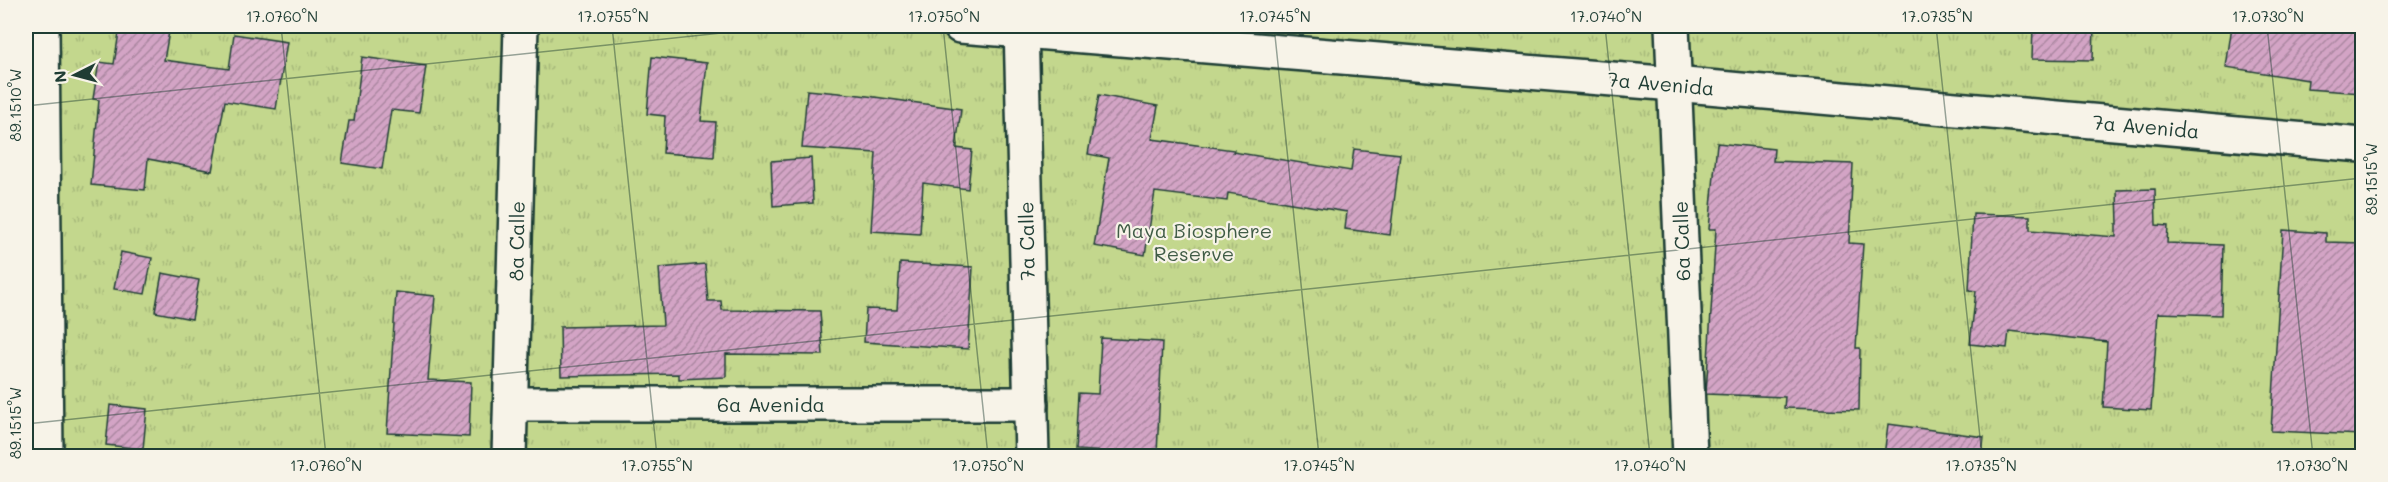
<svg xmlns="http://www.w3.org/2000/svg" width="2388" height="482" font-family="Mali,sans-serif">
<style>
.park{fill:url(#park-tufts);stroke:#718a60;stroke-width:1.5}
.building{fill:url(#building-hatch);stroke:#1f3d34;stroke-width:1.5}
.lines{fill:none;stroke-linecap:round;stroke-linejoin:round}
.minor-casing{stroke:#1f3d34;stroke-width:38}
.minor{stroke:#f7f3e8;stroke-width:33}
.ticks{fill:none;stroke:#1f3d34;stroke-width:1.5;stroke-opacity:0.45}
.labels{text-anchor:middle;dominant-baseline:central;stroke-width:4.5;stroke-linejoin:round;paint-order:stroke}
.street-label{font-size:20px;fill:#1f3d34;stroke:#f7f3e8}
.park-label{font-size:20px;fill:#405c46;stroke:#f7f3e8}
.neatline{fill:none;stroke:#1f3d34;stroke-width:2}
.ticks-label{font-size:15px;text-anchor:middle;fill:#1f3d34}
</style>
<defs>
<pattern id="park-tufts" width="24" height="20" patternUnits="userSpaceOnUse" patternTransform="scale(1.5)"><rect width="24" height="20" fill="#c3d78d"/><path d="M3 7l-1-3M5 7V3M7 7l1-3M15 17l-1-3M17 17v-4M19 17l1-3" fill="none" stroke="#a7b97a"/></pattern>
<pattern id="building-hatch" width="6" height="6" patternUnits="userSpaceOnUse" patternTransform="scale(1.5)"><rect width="6" height="6" fill="#d3a4c5"/><path d="M-1 1l2-2M0 6l6-6M5 7l2-2" fill="none" stroke="#ab87a1"/></pattern>
</defs>
<rect width="100%" height="100%" fill="#ecdbde"/>
<filter id="ink" filterUnits="userSpaceOnUse"><feTurbulence type="fractalNoise" baseFrequency=".0167" numOctaves="2"/><feDisplacementMap in="SourceGraphic" scale="12" xChannelSelector="R" yChannelSelector="G"/><feConvolveMatrix kernelMatrix="1 2 1 2 8 2 1 2 1" color-interpolation-filters="sRGB"/></filter>
<g filter="url(#ink)">
<rect class="park" x="26" y="26" width="2336" height="430"/>
<g class="building">
<polygon points="120,26 170,26 164,60 229,69 234,34 287,42 276,109 225,101 212,171 148,159 145,190 91,185 99,100 93,99 99,62 114,64"/>
<polygon points="2033,26 2094,26 2093,60 2032,59"/>
<polygon points="2232,26 2362,26 2362,93 2307,89 2308,80 2226,67"/>
<polygon points="362,57 426,66 419,113 391,110 382,169 342,163 349,121 354,121"/>
<polygon points="652,57 707,63 701,121 716,122 714,157 663,153 665,116 647,114"/>
<polygon points="807,90 860,95 961,109 956,148 972,150 968,189 923,183 920,234 871,231 876,153 802,148"/>
<polygon points="1099,95 1158,106 1152,139 1234,150 1233,152 1351,171 1354,149 1400,154 1390,235 1345,229 1347,212 1228,193 1227,201 1155,192 1145,255 1094,246 1109,158 1088,154"/>
<polygon points="1717,143 1774,149 1773,161 1853,164 1849,243 1863,244 1856,348 1860,348 1859,410 1784,408 1785,397 1706,394 1716,229 1709,229"/>
<polygon points="811,158 813,203 773,206 771,161"/>
<polygon points="2155,189 2156,225 2168,226 2167,243 2223,245 2221,315 2158,313 2151,410 2103,407 2107,342 2009,331 2007,348 1970,344 1976,291 1969,290 1973,214 2030,216 2030,230 2116,237 2116,224 2118,224 2117,190"/>
<polygon points="2283,230 2326,233 2326,242 2362,243 2362,435 2271,431"/>
<polygon points="121,252 152,258 145,294 114,289"/>
<polygon points="900,263 973,267 968,349 864,342 866,309 897,310"/>
<polygon points="705,264 708,301 721,301 722,310 820,311 823,355 726,354 726,377 679,379 679,374 561,376 560,327 663,325 659,268"/>
<polygon points="162,273 199,280 192,319 155,312"/>
<polygon points="396,292 435,296 428,380 471,382 469,437 387,433"/>
<polygon points="1101,338 1162,342 1157,455 1076,450 1079,393 1098,394"/>
<polygon points="110,405 147,409 143,449 106,445"/>
<polygon points="1888,424 1984,437 1982,456 1884,456"/>
</g>
<g class="lines">
<g class="minor-casing">
<g id="minor">
<polyline points="42,26 46,456"/>
<polyline points="960,26 1674,84 2362,145"/>
<polyline points="1021,26 1032,456"/>
<polyline points="1672,26 1690,456"/>
<polyline points="511,404 1031,404"/>
<polyline points="509,456 521,26"/>
</g>
</g>
<use href="#minor" class="minor"/>
</g>
</g>
<path class="ticks" d="M 281,26 L 326,456M 612,26 L 657,456M 943,26 L 988,456M 1274,26 L 1319,456M 1605,26 L 1650,456M 1936,26 L 1982,456M 2267,26 L 2313,456M 26,106 L 788,26M 26,424 L 2362,178"/>
<g class="labels">
<g class="street-label">
<text transform="translate(1661 83) rotate(5)">7a Avenida</text>
<text transform="translate(2146 126) rotate(5)">7a Avenida</text>
<text transform="translate(516 241) rotate(-89)">8a Calle</text>
<text transform="translate(1026 241) rotate(-91)">7a Calle</text>
<text transform="translate(1681 241) rotate(-92)">6a Calle</text>
<text x="771" y="404">6a Avenida</text>
</g>
<g class="park-label">
<text x="1194" y="230">Maya Biosphere<tspan x="1194" dy="23">Reserve</tspan></text>
</g>
</g>
<rect width="2388" height="482" fill="none" stroke="#f7f3e8" stroke-width="66"/>
<g transform="translate(75 75) rotate(264)" stroke="#f7f3e8" stroke-width="4.5" paint-order="stroke">
<path d="M0-4.5L10 22L0 15L-10 22Z" fill="#1f3d34"/>
<text y="-9" font-size="16" font-weight="bold" text-anchor="middle" fill="#1f3d34">N</text>
</g>
<rect x="33" y="33" width="2322" height="416" class="neatline"/>
<g class="ticks-label">
<text x="282" y="22">17.0760°N</text>
<text x="613" y="22">17.0755°N</text>
<text x="944" y="22">17.0750°N</text>
<text x="1275" y="22">17.0745°N</text>
<text x="1606" y="22">17.0740°N</text>
<text x="1937" y="22">17.0735°N</text>
<text x="2268" y="22">17.0730°N</text>
<text transform="translate(16 105) rotate(-90)" y="5">89.1510°W</text>
<text transform="translate(2372 179) rotate(-90)" y="5">89.1515°W</text>
<text transform="translate(16 423) rotate(-90)" y="5">89.1515°W</text>
<text x="326" y="471">17.0760°N</text>
<text x="657" y="471">17.0755°N</text>
<text x="988" y="471">17.0750°N</text>
<text x="1319" y="471">17.0745°N</text>
<text x="1650" y="471">17.0740°N</text>
<text x="1981" y="471">17.0735°N</text>
<text x="2312" y="471">17.0730°N</text>
</g>
</svg>
